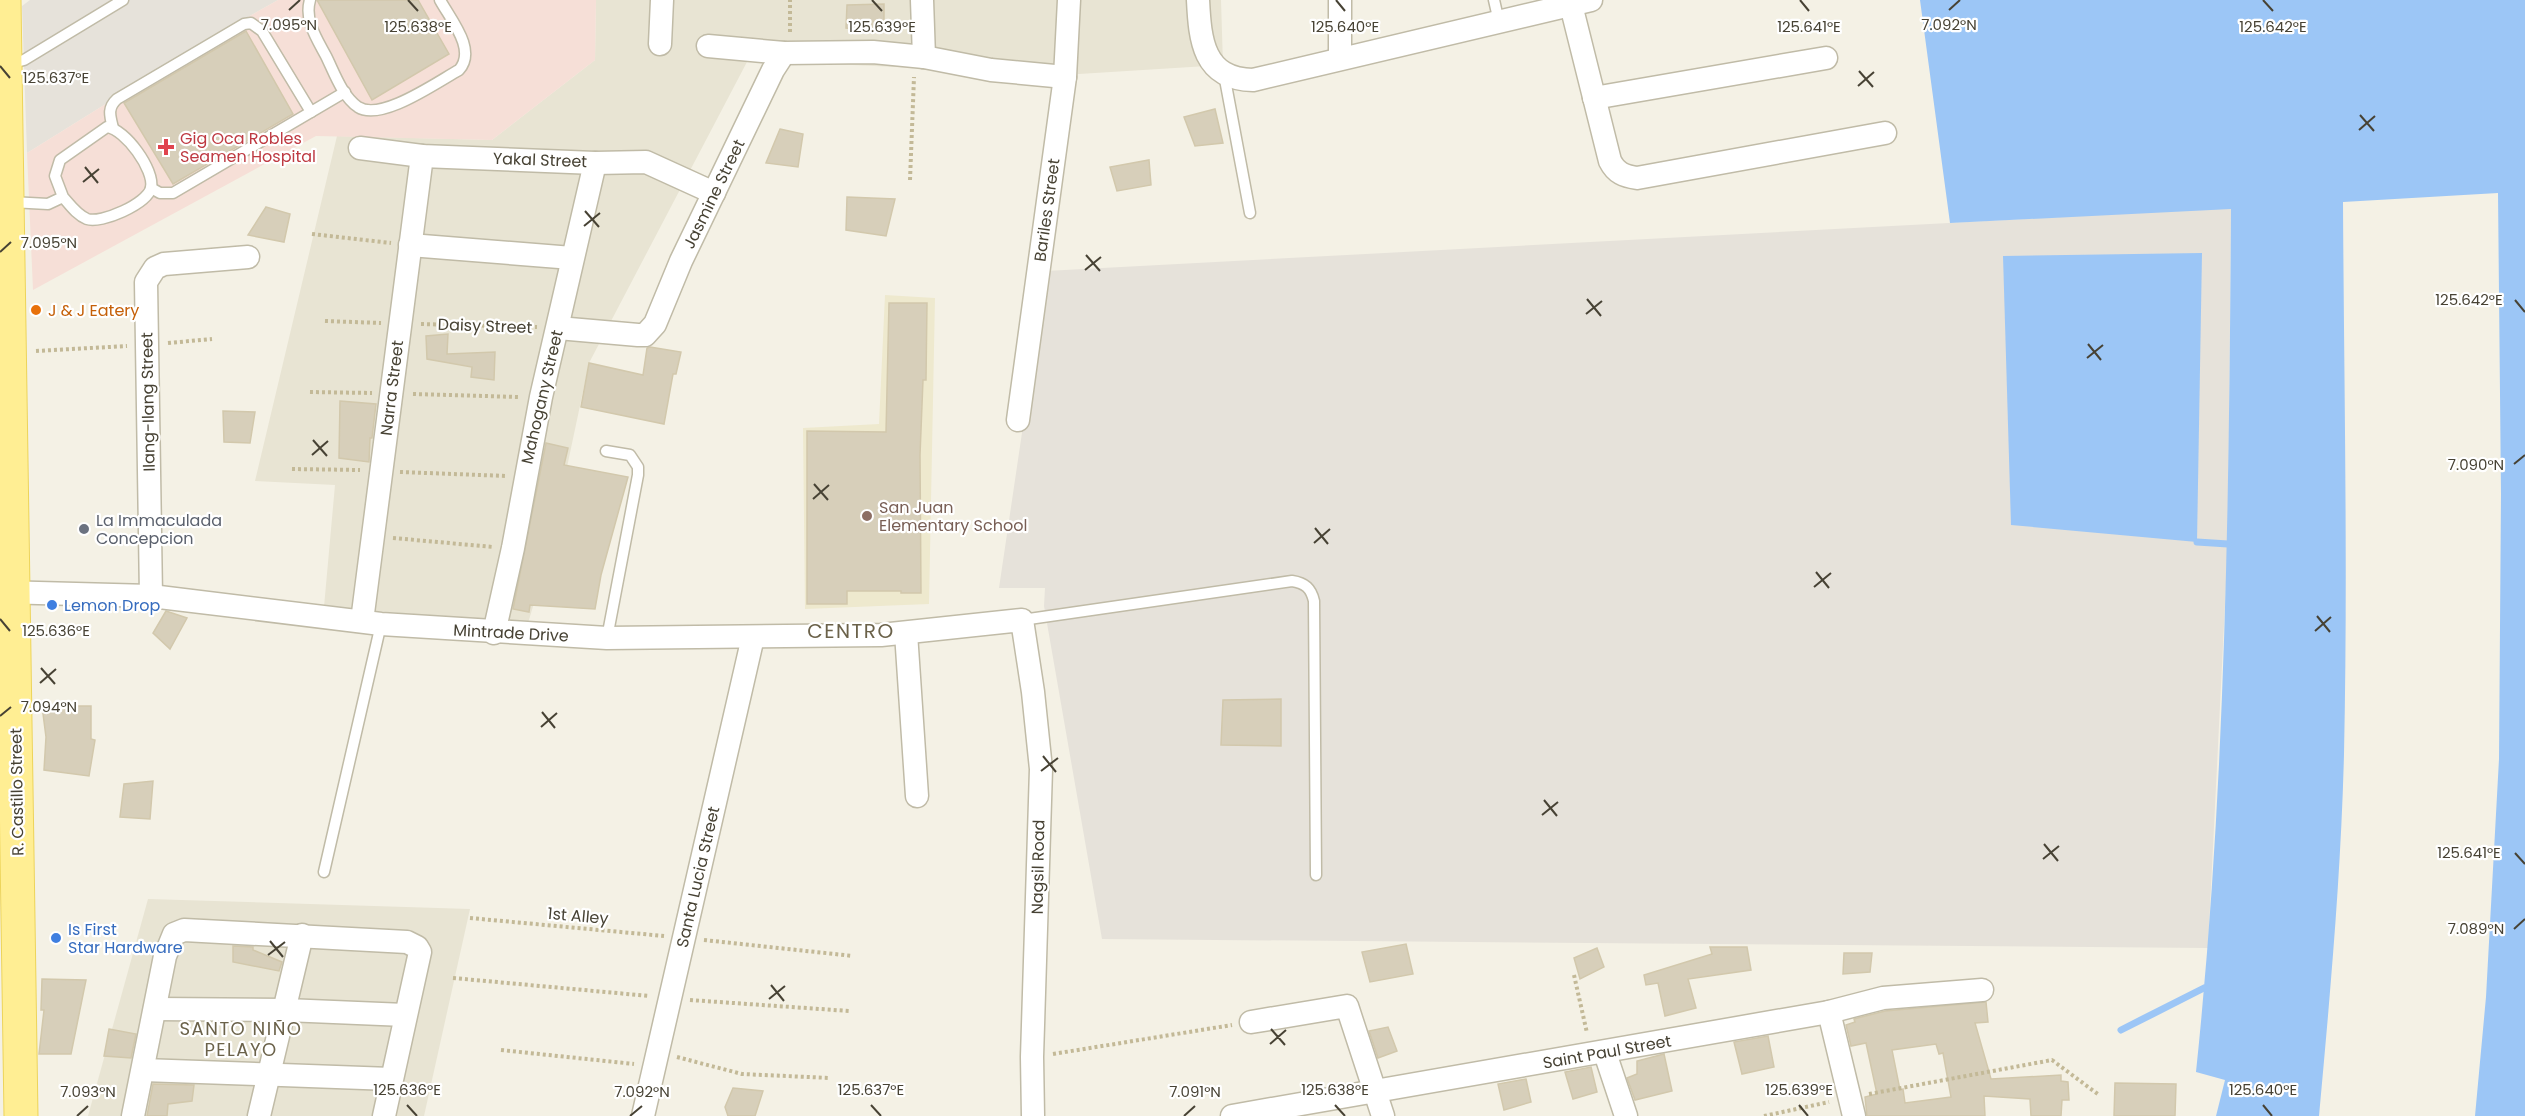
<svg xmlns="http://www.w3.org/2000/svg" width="2525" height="1116" font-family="Poppins,sans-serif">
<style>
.residential{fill:#e8e4d3}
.industrial{fill:#e6e2da}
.education{fill:#eee9ce}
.medical{fill:#f6dfd7}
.water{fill:#9cc6f6}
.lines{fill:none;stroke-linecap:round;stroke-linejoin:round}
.stream{stroke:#9cc6f6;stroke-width:7}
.building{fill:#d7cfba;stroke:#d2c8ac;stroke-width:1.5;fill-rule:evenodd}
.lane-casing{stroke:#c0bba7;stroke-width:13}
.street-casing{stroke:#c0bba7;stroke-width:25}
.primary-casing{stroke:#edd45a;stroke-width:35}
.path{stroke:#c3b997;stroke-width:4;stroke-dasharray:3 3;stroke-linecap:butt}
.lane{stroke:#fff;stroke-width:10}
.street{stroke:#fff;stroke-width:22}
.primary{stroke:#ffee93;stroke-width:33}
.ticks{fill:none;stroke:#474234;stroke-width:2}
.health-dot{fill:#e0444e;stroke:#fff;stroke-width:2}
.food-dot{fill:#e8710a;stroke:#fff;stroke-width:2}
.education-dot{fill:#8d6e63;stroke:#fff;stroke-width:2}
.worship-dot{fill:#6b7280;stroke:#fff;stroke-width:2}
.shop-dot{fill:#3f7fe0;stroke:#fff;stroke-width:2}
.labels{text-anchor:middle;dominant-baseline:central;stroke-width:4.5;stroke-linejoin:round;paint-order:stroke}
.health-label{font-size:16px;fill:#be3a42;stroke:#fff;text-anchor:start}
.street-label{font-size:16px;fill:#474234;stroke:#fff}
.food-label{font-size:16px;fill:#c56008;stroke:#fff;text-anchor:start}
.education-label{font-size:16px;fill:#785e54;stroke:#fff;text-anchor:start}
.worship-label{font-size:16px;fill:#5b616d;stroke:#fff;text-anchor:start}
.shop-label{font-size:16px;fill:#366cbe;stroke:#fff;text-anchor:start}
.neighbourhood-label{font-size:18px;letter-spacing:1.5px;fill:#6b624a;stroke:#fff}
.quarter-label{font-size:20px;letter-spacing:1.5px;fill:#6b624a;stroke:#fff}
.ticks-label{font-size:15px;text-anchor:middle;fill:#474234;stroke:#fff;stroke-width:4.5;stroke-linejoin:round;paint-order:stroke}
</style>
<rect width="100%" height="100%" fill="#f4f1e5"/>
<g class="residential">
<polygon points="596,0 1221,0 1223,65 1063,75 748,60 589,363 548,557 528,623 324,607 335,485 255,481 337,136 492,140 595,60"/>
<polygon points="148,899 470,909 424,1116 88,1116"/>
</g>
<g class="industrial">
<polygon points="30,0 278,0 223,31 27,153 22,6"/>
<polygon points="2231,208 2228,544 2208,948 1102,939 1044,606 1045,588 999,588 1046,271"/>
</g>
<polygon class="education" points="885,295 935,298 929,604 805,609 803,428 879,424"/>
<polygon class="medical" points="278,0 596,0 595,60 492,140 316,136 33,290 27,153 223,31"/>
<g class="water">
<path d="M 1920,0 L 2525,0 L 2525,1116 L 2475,1116 L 2486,997 L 2499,759 L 2501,494 L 2498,193 L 2343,202 C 2344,386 2348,570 2344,754 C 2341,875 2330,996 2319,1116 L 2216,1116 L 2225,1080 L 2196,1072 C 2226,786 2229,496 2231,209 L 1950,223 Z"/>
<polygon points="2202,253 2197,542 2011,525 2003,256"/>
</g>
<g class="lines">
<g class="stream">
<polyline points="2197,542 2228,544"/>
<polyline points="2121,1030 2204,988"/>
</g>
</g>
<g class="building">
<polygon points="317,0 418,0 449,54 372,100"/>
<polygon points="884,4 884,31 846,28 847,5"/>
<polygon points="246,31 293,114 173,184 124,103"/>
<polygon points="1215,109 1223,143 1195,146 1184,117"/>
<polygon points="780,129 803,134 798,167 766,163"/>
<polygon points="1149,160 1151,185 1117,191 1110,167"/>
<polygon points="847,197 895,199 886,236 846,230"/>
<polygon points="266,207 290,214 284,242 248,235"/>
<polygon points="889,303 927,303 926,380 923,380 920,455 921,593 901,593 901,591 847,591 847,604 807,604 807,431 886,432"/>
<polygon points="448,334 447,354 495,352 494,380 471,377 472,367 427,359 426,336"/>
<polygon points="650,347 681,352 676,374 673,374 664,424 581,407 589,363 643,375 647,348"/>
<polygon points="340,401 376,404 372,438 370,438 369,462 339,458"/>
<polygon points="223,411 255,412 250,443 224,442"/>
<polygon points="546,443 568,448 564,465 628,477 601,575 595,609 530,605 529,612 513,609"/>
<polygon points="166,611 187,618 170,649 153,633"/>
<polygon points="1281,699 1281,746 1221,745 1223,700"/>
<polygon points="42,706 91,706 91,739 95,740 89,776 44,770 46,737"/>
<polygon points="153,781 150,819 120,817 124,784"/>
<polygon points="1406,944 1413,974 1370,982 1362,952"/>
<polygon points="233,946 253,947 253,950 282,962 279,971 233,962"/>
<polygon points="1710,947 1747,947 1751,970 1688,979 1696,1008 1665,1016 1658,983 1646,985 1644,975 1712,954"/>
<polygon points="1597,948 1604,967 1580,979 1574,958"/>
<polygon points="1844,953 1872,953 1870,972 1843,974"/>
<polygon points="42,979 86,980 71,1054 39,1054 44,1010 41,1010"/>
<path d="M 1986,1002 L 1988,1022 L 1975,1023 L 1991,1079 L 2061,1075 L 2061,1081 L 2068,1082 L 2069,1100 L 2062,1100 L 2061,1116 L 2031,1116 L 2030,1099 L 1984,1096 L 1985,1116 L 1867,1116 L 1865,1097 L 1877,1094 L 1866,1043 L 1851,1046 L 1846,1025 L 1855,1022 L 1854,1019 L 1885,1011 ZM 1936,1044 L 1939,1054 L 1943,1053 L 1951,1097 L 1905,1103 L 1903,1089 L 1900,1090 L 1892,1050 Z"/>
<polygon points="1388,1027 1397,1051 1378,1058 1369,1031"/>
<polygon points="109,1029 136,1034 131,1058 104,1056"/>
<polygon points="1768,1036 1774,1067 1742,1074 1734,1042"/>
<polygon points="1664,1054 1672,1091 1635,1100 1627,1078 1637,1074 1637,1061"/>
<polygon points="1591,1067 1597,1092 1573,1099 1565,1072"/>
<polygon points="1526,1079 1531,1102 1504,1110 1498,1084"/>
<polygon points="2115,1083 2176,1084 2175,1116 2114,1116"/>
<polygon points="153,1084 194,1085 192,1101 168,1104 167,1116 147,1116"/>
<polygon points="733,1088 763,1091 755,1116 728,1116 725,1107"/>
</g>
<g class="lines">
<g class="lane-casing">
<g id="lane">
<path d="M 310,0 C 304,20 317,39 326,56 C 334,72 342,96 358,107 C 381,122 437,82 459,70 C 477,50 451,20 440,0"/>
<polyline points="1494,0 1499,22"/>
<polyline points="8,64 24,60 123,0"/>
<polyline points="1224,74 1250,213"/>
<path d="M 113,128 C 110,116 107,108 117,99 L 244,24 L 251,23 L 262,31 L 311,112"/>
<polyline points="151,188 160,193 173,193 345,92"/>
<path d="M 11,202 L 48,204 L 63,197 C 70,205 77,215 87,219 C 101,224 147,204 151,188 C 155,170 125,129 107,127 L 60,160 L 55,176 L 63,197"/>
<polyline points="606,451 630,455 638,467 638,475 607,638"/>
<path d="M 1022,620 L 1292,581 C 1305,583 1311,588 1314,601 L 1316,875"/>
<polyline points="324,872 381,624"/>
</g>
</g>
<g class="street-casing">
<g id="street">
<polyline points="922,0 924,57"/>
<path d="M 1198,0 C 1200,40 1203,79 1253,80 L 1591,0"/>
<polyline points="1340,0 1340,58"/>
<path d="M 1571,5 L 1610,161 C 1616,173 1624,176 1637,178 L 1885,133"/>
<polyline points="660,44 662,0"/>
<polyline points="708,46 784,53 873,52 924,57 991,70 1065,77"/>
<polyline points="1594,98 1826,58"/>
<polyline points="360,148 422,156 595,163 646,162 714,193"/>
<polyline points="410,245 572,258"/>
<polyline points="558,328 638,335 645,335 655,324 681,261 773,70 784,53"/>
<polyline points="1018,420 1065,77 1069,0"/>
<polyline points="1,592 151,596 381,624 607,638 881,635 1022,620 1033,692 1041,769 1032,1057 1033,1116"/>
<polyline points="151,596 146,282 155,268 164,264 248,257"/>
<polyline points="362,621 422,156"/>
<polyline points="494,633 513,548 541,397 595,163"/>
<polyline points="906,633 917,796"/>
<polyline points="155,1009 286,1010 405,1015"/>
<polyline points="1829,1012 1854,1116"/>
<polyline points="1251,1022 1347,1006 1383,1116"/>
<polyline points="1605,1053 1626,1116"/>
<polyline points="143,1070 391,1079"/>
<polyline points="133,1116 165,956 174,934 184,930 407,942 417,947 420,952 384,1116"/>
<polyline points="259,1116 302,935"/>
<polyline points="643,1116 753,637"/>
<polyline points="1232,1116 1829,1012 1883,998 1982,990"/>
</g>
</g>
<g class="primary-casing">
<polyline id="primary" points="4,0 21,1116"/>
</g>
<g class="path">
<polyline points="790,32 790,0"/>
<polyline points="910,180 914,77"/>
<polyline points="312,234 391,243"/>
<polyline points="325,321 381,323"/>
<polyline points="421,324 537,327"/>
<polyline points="168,343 212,339"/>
<polyline points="36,351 127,346"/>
<polyline points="310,392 372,393"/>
<polyline points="413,394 519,397"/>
<polyline points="292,469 360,470"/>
<polyline points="400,472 507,476"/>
<polyline points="393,538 493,547"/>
<polyline points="470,918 664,936"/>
<polyline points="704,940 853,956"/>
<polyline points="1574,975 1587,1033"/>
<polyline points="453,978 649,996"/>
<polyline points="690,1000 849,1011"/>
<polyline points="501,1050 634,1064"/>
<polyline points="1053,1054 1232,1025"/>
<polyline points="677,1057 742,1074 830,1078"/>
<polyline points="1869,1094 2052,1060 2099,1095"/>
<polyline points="1764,1116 1829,1102"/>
</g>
<use href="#lane" class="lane"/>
<use href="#street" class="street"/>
<use href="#primary" class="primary"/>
</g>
<path class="ticks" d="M 408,0 L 418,11M 872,0 L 882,11M 1336,0 L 1345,11M 1800,0 L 1809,11M 2263,0 L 2273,11M 289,10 L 300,0M 1949,10 L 1960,0M 0,66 L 10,78M 1859,71 L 1873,87M 1858,86 L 1874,72M 2360,115 L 2374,131M 2359,130 L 2375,116M 85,167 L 98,183M 83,182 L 99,169M 585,211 L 599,227M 584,226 L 600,213M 0,252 L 11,242M 1086,255 L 1100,271M 1085,270 L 1101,257M 1587,299 L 1601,316M 2515,300 L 2525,312M 1586,314 L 1602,301M 2088,344 L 2101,360M 2087,358 L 2103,345M 313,440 L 327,456M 312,455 L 328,441M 2514,464 L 2525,455M 814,484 L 828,500M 813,499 L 829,485M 1315,528 L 1328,544M 1314,543 L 1330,529M 1816,572 L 1829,588M 1814,587 L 1831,573M 2317,616 L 2330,632M 0,619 L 10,631M 2315,631 L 2331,617M 41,668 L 55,684M 40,683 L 56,669M 542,712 L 555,728M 0,716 L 11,707M 541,727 L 557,713M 1043,756 L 1056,772M 1041,771 L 1058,758M 1544,800 L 1557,816M 1542,815 L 1558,802M 2044,844 L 2058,861M 2515,853 L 2525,864M 2043,859 L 2059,846M 2514,929 L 2525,919M 270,941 L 283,957M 268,955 L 285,942M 771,985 L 784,1001M 769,999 L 785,986M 1271,1029 L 1285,1045M 1270,1044 L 1286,1030M 407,1105 L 417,1116M 871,1105 L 881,1116M 1335,1105 L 1345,1116M 1799,1105 L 1808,1116M 2263,1105 L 2272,1116M 77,1116 L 88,1106M 630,1116 L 642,1106M 1184,1116 L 1195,1106"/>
<path class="health-dot" d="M163 138h6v6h6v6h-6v6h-6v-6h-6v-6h6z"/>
<circle class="food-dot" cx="36" cy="310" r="6"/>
<circle class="education-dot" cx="867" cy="516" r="6"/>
<circle class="worship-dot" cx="84" cy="529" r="6"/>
<g class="shop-dot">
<circle cx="52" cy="605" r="6"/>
<circle cx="56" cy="938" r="6"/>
</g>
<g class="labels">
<g class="health-label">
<text x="180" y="138">Gig Oca Robles<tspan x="180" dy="18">Seamen Hospital</tspan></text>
</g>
<g class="street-label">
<text transform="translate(540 160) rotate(2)">Yakal Street</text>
<text transform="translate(714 194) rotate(-64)">Jasmine Street</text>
<text transform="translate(1047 210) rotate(-82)">Bariles Street</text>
<text transform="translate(485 326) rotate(2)">Daisy Street</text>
<text transform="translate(392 388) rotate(-83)">Narra Street</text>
<text transform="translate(542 397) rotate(-77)">Mahogany Street</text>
<text transform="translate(148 402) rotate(-91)">Ilang-Ilang Street</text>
<text transform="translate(511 633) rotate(3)">Mintrade Drive</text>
<text transform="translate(17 792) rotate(-91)">R. Castillo Street</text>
<text transform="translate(1038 867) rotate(-89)">Nagsil Road</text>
<text transform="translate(698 877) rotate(-77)">Santa Lucia Street</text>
<text transform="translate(578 916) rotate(5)">1st Alley</text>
<text transform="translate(1607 1052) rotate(-10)">Saint Paul Street</text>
</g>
<g class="food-label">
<text x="48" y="310">J &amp; J Eatery</text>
</g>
<g class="education-label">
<text x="879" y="507">San Juan<tspan x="879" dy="18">Elementary School</tspan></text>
</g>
<g class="worship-label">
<text x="96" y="520">La Immaculada<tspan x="96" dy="18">Concepcion</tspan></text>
</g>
<g class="shop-label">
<text x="64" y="605">Lemon Drop</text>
<text x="68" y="929">Is First<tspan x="68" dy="18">Star Hardware</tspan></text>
</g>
<g class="neighbourhood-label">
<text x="241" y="1028">SANTO NIÑO<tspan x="241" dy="21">PELAYO</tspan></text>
</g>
<g class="quarter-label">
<text x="851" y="631">CENTRO</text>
</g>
</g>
<g class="ticks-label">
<text x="289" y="30">7.095°N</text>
<text x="1949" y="30">7.092°N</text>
<text x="418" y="32">125.638°E</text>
<text x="1809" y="32">125.641°E</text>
<text x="882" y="32">125.639°E</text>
<text x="1345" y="32">125.640°E</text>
<text x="2273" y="32">125.642°E</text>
<text x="56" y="83">125.637°E</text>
<text x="49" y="248">7.095°N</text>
<text x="2469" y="305">125.642°E</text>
<text x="2476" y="470">7.090°N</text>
<text x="56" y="636">125.636°E</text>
<text x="49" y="712">7.094°N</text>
<text x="2469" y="858">125.641°E</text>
<text x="2476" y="934">7.089°N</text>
<text x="407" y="1095">125.636°E</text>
<text x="871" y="1095">125.637°E</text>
<text x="1335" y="1095">125.638°E</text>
<text x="1799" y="1095">125.639°E</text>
<text x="2263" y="1095">125.640°E</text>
<text x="88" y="1097">7.093°N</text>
<text x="642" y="1097">7.092°N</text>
<text x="1195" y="1097">7.091°N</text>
</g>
</svg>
